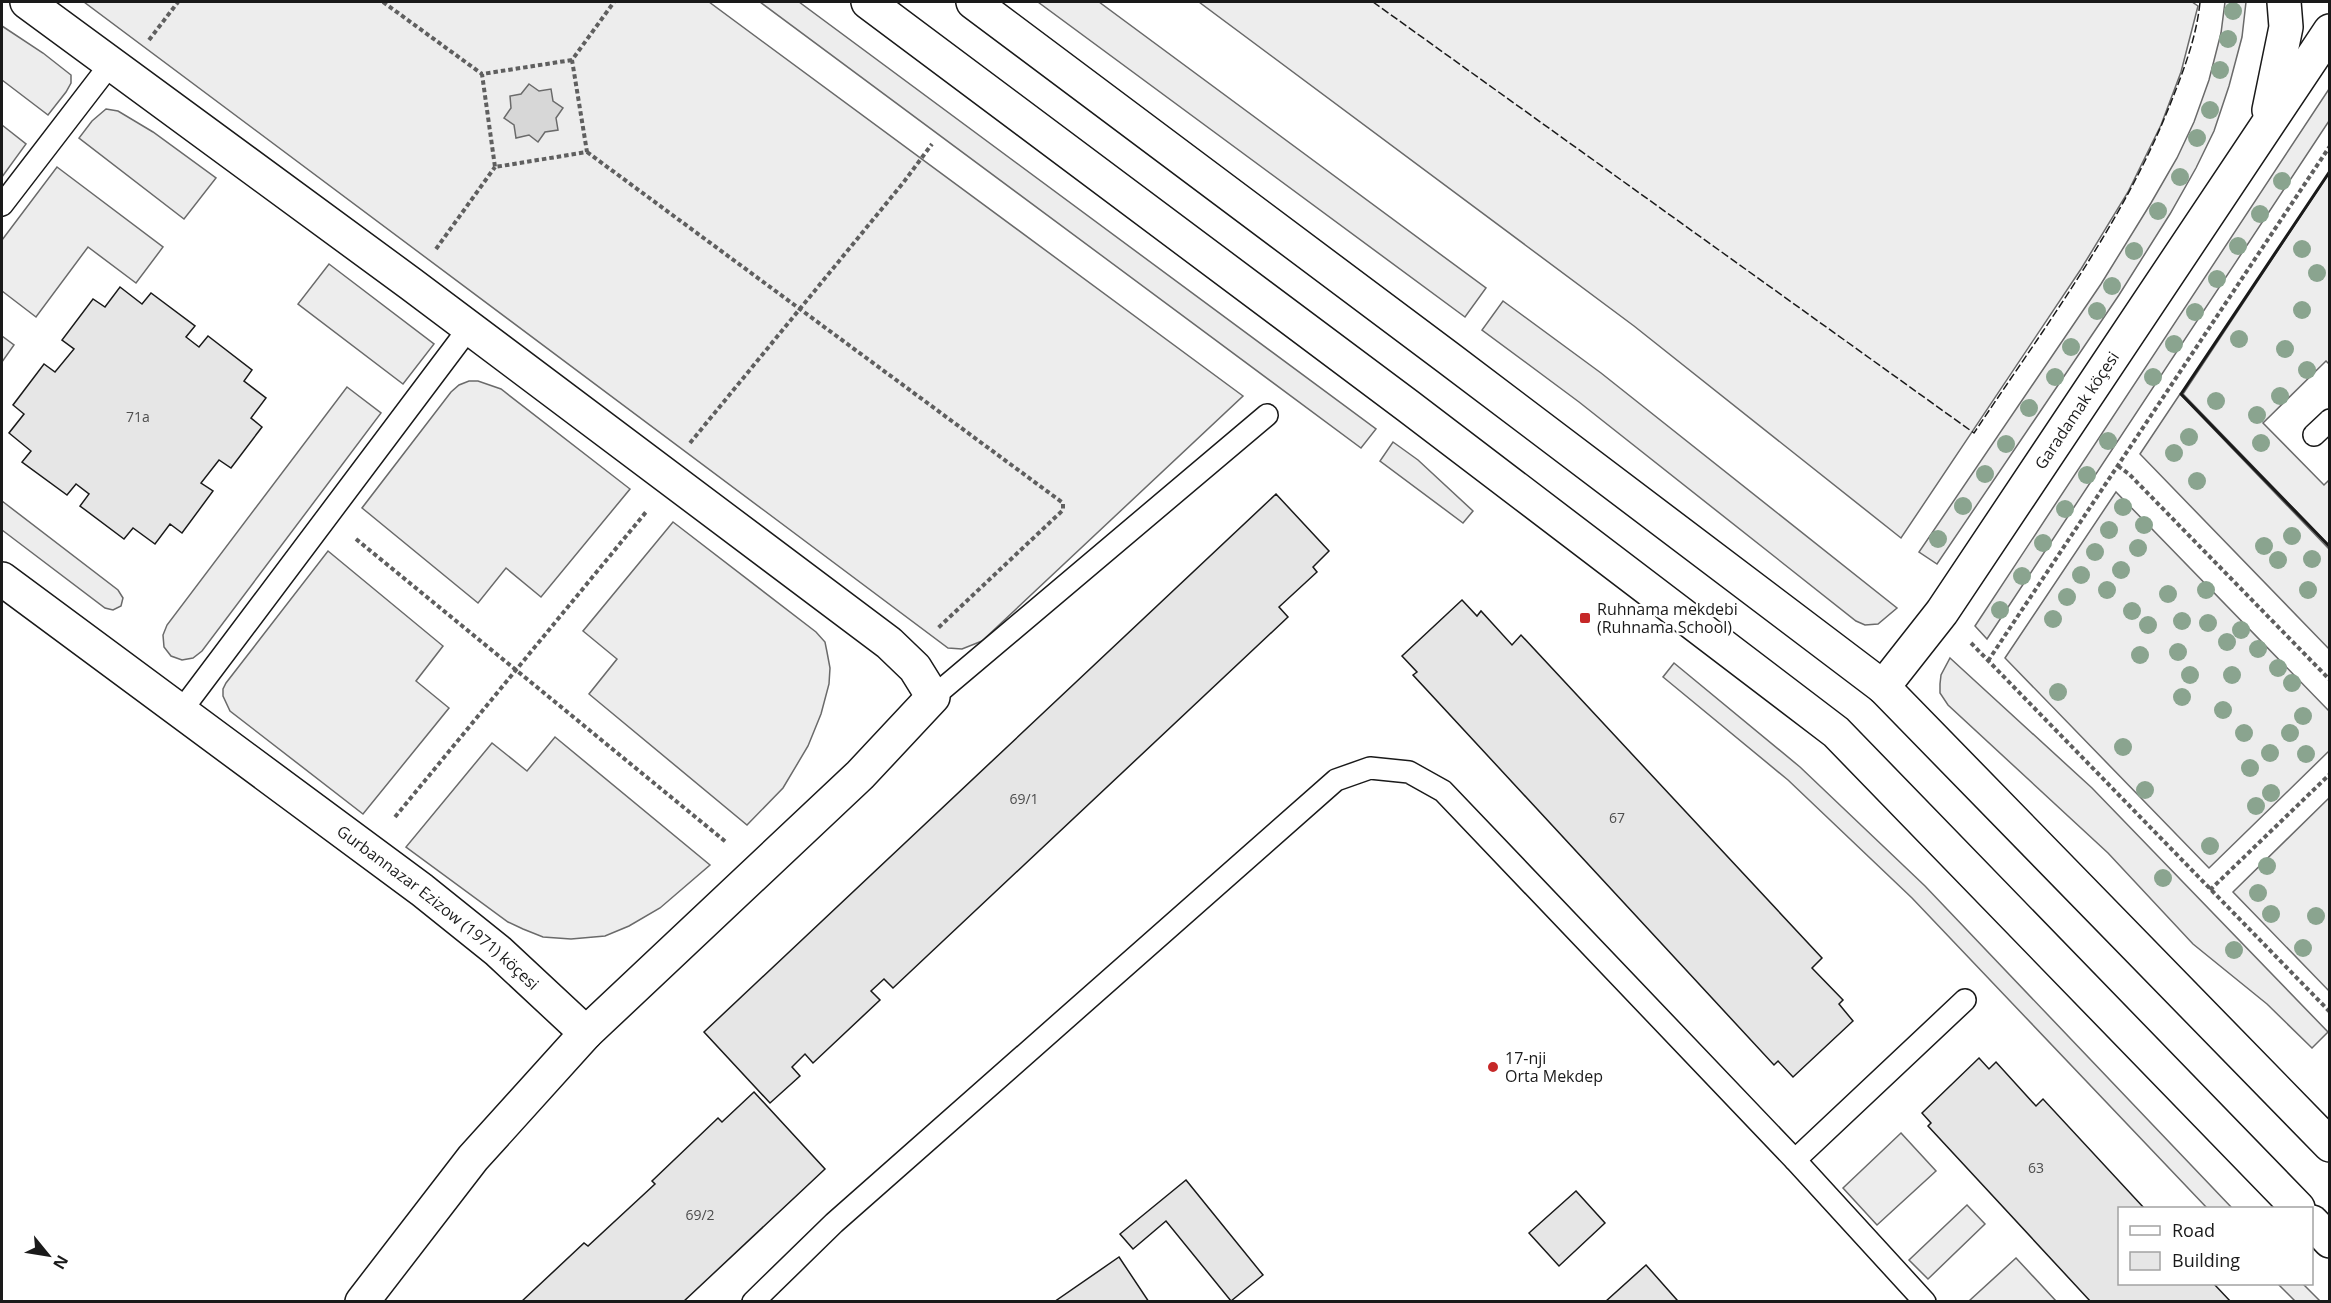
<svg xmlns="http://www.w3.org/2000/svg" width="2331" height="1303" font-family="'Open Sans',sans-serif">
<style>
.built{fill:#ededed;stroke:#6a6a6a;stroke-width:1.5}
.water{fill:#d7d7d7;stroke:#6a6a6a;stroke-width:1.5}
.building{fill:#e6e6e6;stroke:#1a1a1a;stroke-width:1.5}
.lines{fill:none;stroke-linecap:round;stroke-linejoin:round}
.lane-casing{stroke:#1a1a1a;stroke-width:24}
.street-casing{stroke:#1a1a1a;stroke-width:36}
.secondary-casing{stroke:#1a1a1a;stroke-width:36}
.primary-casing{stroke:#1a1a1a;stroke-width:36}
.path{stroke:#5f5f5f;stroke-width:4;stroke-dasharray:4.5 3;stroke-linecap:butt}
.lane{stroke:#fff;stroke-width:21}
.street{stroke:#fff;stroke-width:33}
.secondary{stroke:#fff;stroke-width:33}
.primary{stroke:#fff;stroke-width:33}
.fence{stroke:#1a1a1a;stroke-width:1.5;stroke-dasharray:8 3;stroke-linecap:butt}
.wall{stroke:#1a1a1a;stroke-width:3}
.tree{fill:#8aa48f}
.poi-dot{fill:#c62828;stroke:#fff;stroke-width:2}
.labels{text-anchor:middle;dominant-baseline:central;stroke-width:4.5;stroke-linejoin:round;paint-order:stroke}
.number-label{font-size:14px;fill:#4d4d4d}
.street-label{font-size:16px;fill:#1a1a1a;stroke:#fff}
.poi-label{font-size:16px;fill:#1a1a1a;stroke:#fff;text-anchor:start}
</style>
<rect width="100%" height="100%" fill="#fff"/>
<g class="built">
<polygon points="84,2 709,2 1243,396 982,641 962,649 948,648"/>
<polygon points="760,2 799,2 1376,429 1361,448"/>
<polygon points="1038,2 1099,2 1486,288 1465,317"/>
<polygon points="1199,2 2192,2 2198,6 2181,72 2161,125 2128,192 2081,269 1901,538 1634,326"/>
<polygon points="2225,2 2246,2 2242,37 2229,86 2214,131 2196,168 2170,214 2119,295 1937,564 1919,552 2101,284 2151,203 2177,158 2194,122 2209,80 2221,33"/>
<polygon points="2,26 43,53 71,75 71,83 66,92 48,115 2,80"/>
<polygon points="2329,89 2329,121 1987,639 1975,626"/>
<polygon points="106,109 118,111 153,132 216,178 184,219 79,138 92,121"/>
<polygon points="2,125 26,144 2,177"/>
<polygon points="57,167 163,247 136,283 88,247 36,317 2,291 2,240"/>
<polygon points="2329,173 2329,364 2326,361 2263,423 2324,485 2329,480 2329,545 2183,394"/>
<polygon points="329,264 434,344 403,384 298,304"/>
<polygon points="1503,301 1601,373 1897,608 1878,624 1865,625 1856,621 1579,402 1482,330"/>
<polygon points="2,336 14,345 2,362"/>
<polygon points="469,381 478,381 501,389 630,489 541,597 506,568 478,603 362,508 451,392 459,385"/>
<polygon points="347,387 381,413 202,651 193,658 182,660 171,656 164,647 163,635 167,625"/>
<polygon points="2180,394 2329,549 2329,649 2140,454"/>
<polygon points="1393,442 1418,460 1473,511 1463,523 1380,461"/>
<polygon points="2116,492 2329,711 2329,751 2209,868 2005,658"/>
<polygon points="2,501 118,590 123,598 121,606 113,610 105,608 2,530"/>
<polygon points="673,522 816,632 825,642 827,652 830,668 829,684 821,714 808,746 783,788 747,825 589,694 617,659 583,631"/>
<polygon points="328,551 443,646 416,681 449,708 363,814 230,711 223,696 223,689 226,683"/>
<polygon points="1950,658 2092,788 2328,1032 2312,1048 2267,1004 2193,944 2108,853 1948,705 1940,693 1940,684 1941,675"/>
<polygon points="1674,663 1800,767 1925,886 2232,1208 2207,1208 1912,898 1788,780 1663,677"/>
<polygon points="555,737 710,865 660,908 629,926 605,936 571,939 543,937 523,929 508,922 406,847 492,743 527,771"/>
<polygon points="2329,798 2329,991 2233,892"/>
<polygon points="1901,1133 1936,1171 1877,1225 1843,1188"/>
<polygon points="1967,1205 1985,1224 1928,1279 1909,1260"/>
<polygon points="2016,1258 2056,1301 1969,1301"/>
<polygon points="2278,1284 2303,1284 2320,1301 2295,1301"/>
</g>
<polygon class="water" points="529,84 539,91 551,89 553,101 563,108 556,118 558,130 545,132 538,142 529,135 516,138 514,125 504,118 511,108 510,96 521,94"/>
<g class="building">
<polygon points="120,287 142,304 151,293 195,326 186,337 199,347 208,336 252,370 244,381 266,398 251,418 262,427 231,468 219,460 201,483 213,491 182,533 170,524 155,544 133,528 124,539 80,506 89,494 76,484 67,495 22,462 31,451 9,433 24,414 13,405 44,364 55,372 74,349 62,340 93,299 105,307"/>
<polygon points="1276,494 1329,551 1313,567 1317,572 1279,607 1288,617 893,988 884,979 871,991 880,1000 813,1063 805,1054 792,1067 800,1076 770,1103 704,1032"/>
<polygon points="1462,600 1477,616 1481,611 1512,645 1521,635 1822,958 1812,968 1843,1000 1839,1004 1853,1021 1793,1077 1778,1061 1774,1065 1413,675 1417,672 1402,656"/>
<polygon points="1979,1058 1989,1069 1996,1062 2036,1106 2043,1099 2144,1208 2120,1208 2120,1284 2214,1284 2231,1302 2091,1302 1928,1126 1931,1123 1922,1113"/>
<polygon points="754,1092 825,1169 683,1302 521,1302 584,1243 588,1246 655,1184 652,1181 718,1118 722,1122"/>
<polygon points="1186,1180 1263,1275 1231,1301 1166,1221 1133,1249 1120,1234"/>
<polygon points="1576,1191 1605,1223 1559,1266 1529,1233"/>
<polygon points="1119,1257 1149,1302 1054,1302"/>
<polygon points="1646,1265 1677,1300 1675,1302 1605,1302"/>
</g>
<g class="lines">
<g class="lane-casing">
<g id="lane">
<polyline points="2,205 112,62"/>
<polyline points="2314,435 2330,420"/>
<polyline points="933,697 1267,415"/>
<polyline points="181,711 469,328"/>
<polyline points="1795,1160 1965,1000"/>
<polyline points="753,1302 834,1223 1336,780 1370,768 1409,772 1443,791 1795,1160 1925,1302"/>
</g>
</g>
<g class="street-casing">
<g id="street">
<polyline points="27,2 411,284 889,643 915,668 933,697 860,775 586,1033"/>
<path id="s1" d="M 2,579 L 422,890 L 498,951 L 586,1033 L 473,1158 L 362,1302"/>
</g>
</g>
<g class="secondary-casing">
<g id="secondary">
<polyline points="2269,110 2286,27 2284,2"/>
<path id="s2" d="M 1883,687 L 1942,612 L 2330,31"/>
</g>
</g>
<g class="primary-casing">
<g id="primary">
<polyline points="868,2 1408,406 1836,732 2298,1208"/>
<polyline points="973,2 1447,357 1883,687 2330,1145"/>
<polyline points="2312,1222 2330,1241"/>
</g>
</g>
<g class="path">
<polyline points="383,2 482,74"/>
<polyline points="149,40 178,2"/>
<polyline points="572,60 482,74 495,167 587,152 572,60 614,2"/>
<polyline points="587,152 1063,503 1063,510 937,629"/>
<polyline points="436,249 495,167"/>
<polyline points="690,443 903,183 932,144"/>
<polyline points="2118,466 2129,474 2330,680"/>
<polyline points="356,539 726,842"/>
<polyline points="1971,643 2330,1012"/>
<polyline points="1988,661 2330,146"/>
<polyline points="395,817 646,512"/>
<polyline points="2210,890 2330,774"/>
</g>
<use href="#lane" class="lane"/>
<use href="#street" class="street"/>
<use href="#secondary" class="secondary"/>
<use href="#primary" class="primary"/>
<path class="fence" d="M 1373,2 L 1974,433 C 2046,325 2126,219 2173,97 C 2185,67 2197,34 2200,2"/>
<polyline class="wall" points="2330,171 2181,394 2330,547"/>
</g>
<g class="tree">
<circle cx="2233" cy="11" r="9"/>
<circle cx="2228" cy="39" r="9"/>
<circle cx="2220" cy="70" r="9"/>
<circle cx="2210" cy="110" r="9"/>
<circle cx="2197" cy="138" r="9"/>
<circle cx="2180" cy="177" r="9"/>
<circle cx="2282" cy="181" r="9"/>
<circle cx="2158" cy="211" r="9"/>
<circle cx="2260" cy="214" r="9"/>
<circle cx="2238" cy="246" r="9"/>
<circle cx="2302" cy="249" r="9"/>
<circle cx="2134" cy="251" r="9"/>
<circle cx="2317" cy="273" r="9"/>
<circle cx="2217" cy="279" r="9"/>
<circle cx="2112" cy="286" r="9"/>
<circle cx="2302" cy="310" r="9"/>
<circle cx="2097" cy="311" r="9"/>
<circle cx="2195" cy="312" r="9"/>
<circle cx="2239" cy="339" r="9"/>
<circle cx="2174" cy="344" r="9"/>
<circle cx="2071" cy="347" r="9"/>
<circle cx="2285" cy="349" r="9"/>
<circle cx="2307" cy="370" r="9"/>
<circle cx="2055" cy="377" r="9"/>
<circle cx="2153" cy="377" r="9"/>
<circle cx="2280" cy="396" r="9"/>
<circle cx="2216" cy="401" r="9"/>
<circle cx="2029" cy="408" r="9"/>
<circle cx="2257" cy="415" r="9"/>
<circle cx="2189" cy="437" r="9"/>
<circle cx="2108" cy="441" r="9"/>
<circle cx="2261" cy="443" r="9"/>
<circle cx="2006" cy="444" r="9"/>
<circle cx="2174" cy="453" r="9"/>
<circle cx="1985" cy="474" r="9"/>
<circle cx="2087" cy="475" r="9"/>
<circle cx="2197" cy="481" r="9"/>
<circle cx="1963" cy="506" r="9"/>
<circle cx="2123" cy="507" r="9"/>
<circle cx="2065" cy="509" r="9"/>
<circle cx="2144" cy="525" r="9"/>
<circle cx="2109" cy="530" r="9"/>
<circle cx="2292" cy="536" r="9"/>
<circle cx="1938" cy="539" r="9"/>
<circle cx="2043" cy="543" r="9"/>
<circle cx="2264" cy="546" r="9"/>
<circle cx="2138" cy="548" r="9"/>
<circle cx="2095" cy="552" r="9"/>
<circle cx="2312" cy="559" r="9"/>
<circle cx="2278" cy="560" r="9"/>
<circle cx="2121" cy="570" r="9"/>
<circle cx="2081" cy="575" r="9"/>
<circle cx="2022" cy="576" r="9"/>
<circle cx="2107" cy="590" r="9"/>
<circle cx="2206" cy="590" r="9"/>
<circle cx="2308" cy="590" r="9"/>
<circle cx="2168" cy="594" r="9"/>
<circle cx="2067" cy="597" r="9"/>
<circle cx="2000" cy="610" r="9"/>
<circle cx="2132" cy="611" r="9"/>
<circle cx="2053" cy="619" r="9"/>
<circle cx="2182" cy="621" r="9"/>
<circle cx="2208" cy="623" r="9"/>
<circle cx="2148" cy="625" r="9"/>
<circle cx="2241" cy="630" r="9"/>
<circle cx="2227" cy="642" r="9"/>
<circle cx="2258" cy="649" r="9"/>
<circle cx="2178" cy="652" r="9"/>
<circle cx="2140" cy="655" r="9"/>
<circle cx="2278" cy="668" r="9"/>
<circle cx="2190" cy="675" r="9"/>
<circle cx="2232" cy="675" r="9"/>
<circle cx="2292" cy="683" r="9"/>
<circle cx="2058" cy="692" r="9"/>
<circle cx="2182" cy="697" r="9"/>
<circle cx="2223" cy="710" r="9"/>
<circle cx="2303" cy="716" r="9"/>
<circle cx="2244" cy="733" r="9"/>
<circle cx="2290" cy="733" r="9"/>
<circle cx="2123" cy="747" r="9"/>
<circle cx="2270" cy="753" r="9"/>
<circle cx="2306" cy="754" r="9"/>
<circle cx="2250" cy="768" r="9"/>
<circle cx="2145" cy="790" r="9"/>
<circle cx="2271" cy="793" r="9"/>
<circle cx="2256" cy="806" r="9"/>
<circle cx="2210" cy="846" r="9"/>
<circle cx="2267" cy="866" r="9"/>
<circle cx="2163" cy="878" r="9"/>
<circle cx="2258" cy="893" r="9"/>
<circle cx="2271" cy="914" r="9"/>
<circle cx="2316" cy="916" r="9"/>
<circle cx="2303" cy="948" r="9"/>
<circle cx="2234" cy="950" r="9"/>
</g>
<g class="poi-dot">
<rect x="1579" y="612" width="12" height="12" rx="3"/>
<circle cx="1493" cy="1067" r="6"/>
</g>
<g class="labels">
<g class="number-label">
<text x="138" y="416">71a</text>
<text x="1024" y="798">69/1</text>
<text x="1617" y="817">67</text>
<text x="2036" y="1167">63</text>
<text x="700" y="1214">69/2</text>
</g>
<g class="street-label">
<text stroke="none"><textPath href="#s2" startOffset="338">Garadamak köçesi</textPath></text>
<text stroke="none"><textPath href="#s1" startOffset="546">Gurbannazar Ezizow (1971) köçesi</textPath></text>
</g>
<g class="poi-label">
<text x="1597" y="609">Ruhnama mekdebi<tspan x="1597" dy="18">(Ruhnama School)</tspan></text>
<text x="1505" y="1058">17-nji<tspan x="1505" dy="18">Orta Mekdep</tspan></text>
</g>
</g>
<rect width="2331" height="1303" fill="none" stroke="#1a1a1a" stroke-width="6"/>
<rect x="2118" y="1207" width="195" height="78" fill="#ffffff" stroke="#a3a3a3" stroke-width="1.5"/>
<rect x="2130" y="1226" width="30" height="9" fill="#ffffff" stroke="#a3a3a3" stroke-width="1.5"/>
<text x="2172" y="1237" font-size="18" fill="#1a1a1a">Road</text>
<rect x="2130" y="1252" width="30" height="18" fill="#e6e6e6" stroke="#a3a3a3" stroke-width="1.5"/>
<text x="2172" y="1267" font-size="18" fill="#1a1a1a">Building</text>
<g transform="translate(48 1255) rotate(120)" stroke="#ffffff" stroke-width="4.5" paint-order="stroke">
<path d="M0-4.5L10 22L0 15L-10 22Z" fill="#1a1a1a"/>
<text y="-9" font-size="16" font-weight="bold" text-anchor="middle" fill="#1a1a1a">N</text>
</g>
</svg>
